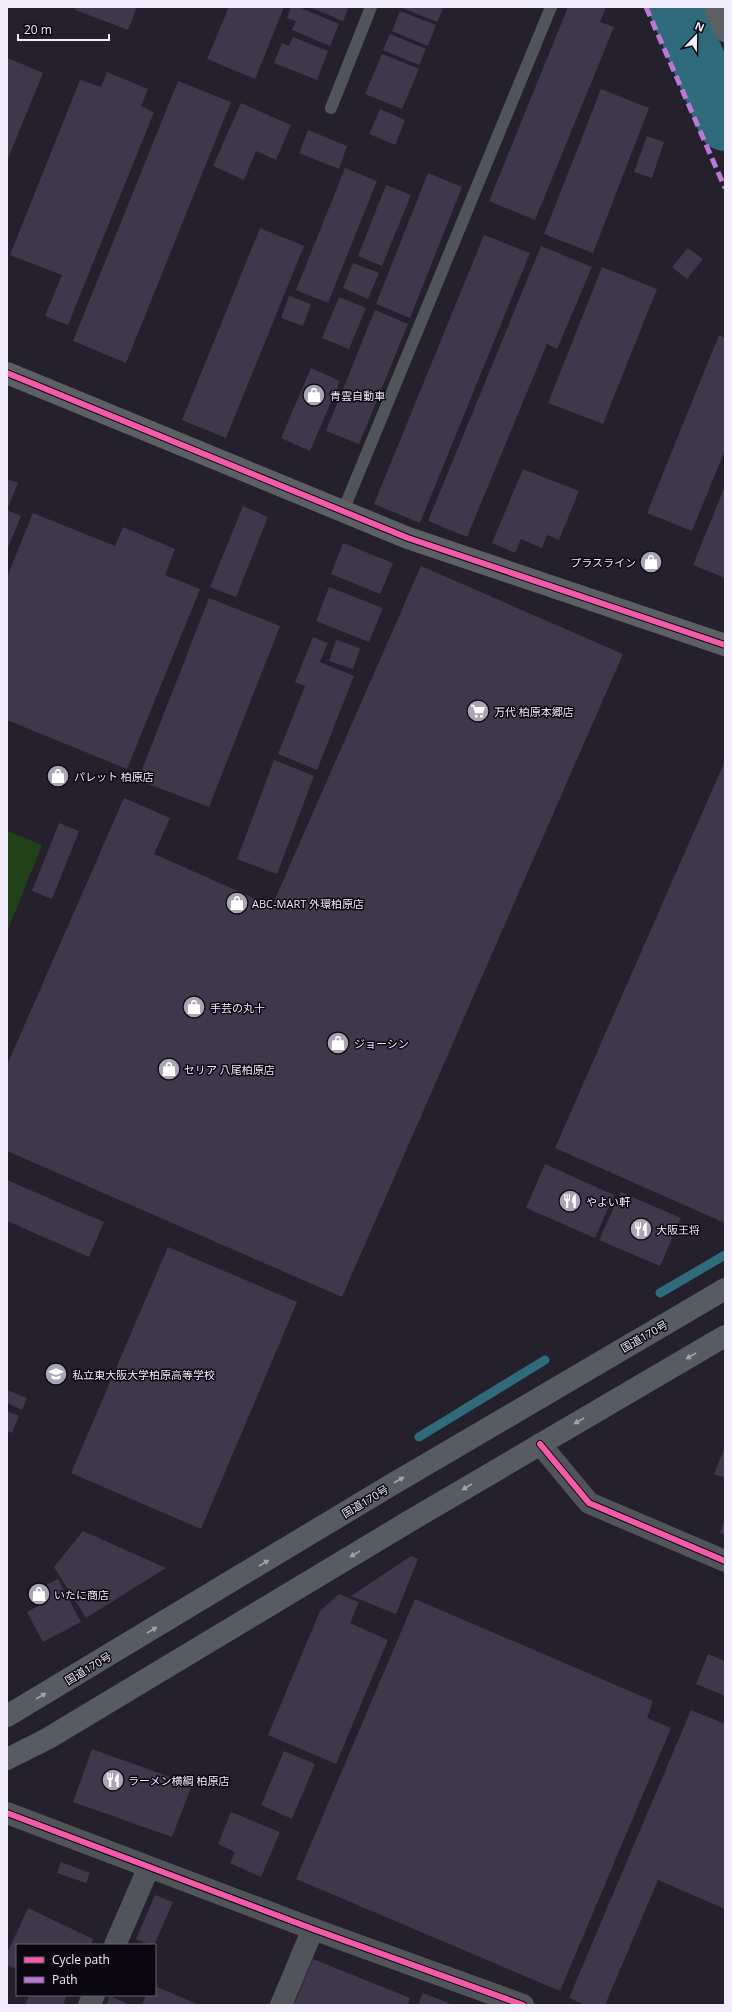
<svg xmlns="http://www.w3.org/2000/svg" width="732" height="2012" font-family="'Open Sans','Noto Sans JP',sans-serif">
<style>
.green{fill:#214218}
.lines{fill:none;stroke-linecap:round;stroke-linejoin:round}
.stream{stroke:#306b7c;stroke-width:9}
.river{stroke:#306b7c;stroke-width:54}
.building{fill:#3e384a}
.lane{stroke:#515458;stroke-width:12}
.street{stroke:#515458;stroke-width:22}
.secondary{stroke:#5c6064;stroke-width:22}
.highway{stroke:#575b62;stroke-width:22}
.quiet{stroke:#ba77d6;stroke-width:5;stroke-dasharray:10 5;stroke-linecap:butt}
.cycleway-casing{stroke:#0a0711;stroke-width:8}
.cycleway{stroke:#f35aa7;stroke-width:6}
.oneway{fill:#a4a4af}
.labels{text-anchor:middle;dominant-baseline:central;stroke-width:3;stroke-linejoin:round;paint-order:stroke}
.poi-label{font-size:11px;fill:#f0ecfc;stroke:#0a0711;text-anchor:start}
.street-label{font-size:11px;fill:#f0ecfc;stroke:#0a0711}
</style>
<rect width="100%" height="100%" fill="#24202c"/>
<polygon class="green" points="7,831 42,845 7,932"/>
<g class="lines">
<g class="stream">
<polyline points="660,1293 725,1255"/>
<polyline points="419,1437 545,1360"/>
</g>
<polyline class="river" points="676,7 725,124"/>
</g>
<g class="building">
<polygon points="76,7 137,7 128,30 75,10"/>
<polygon points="229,7 284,7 255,79 207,59"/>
<polygon points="291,7 299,7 339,24 330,46 292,30 296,21 287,18"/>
<polygon points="309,7 344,7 348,9 343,21"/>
<polygon points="400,7 439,7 443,9 437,22"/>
<polygon points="568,7 606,7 600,22 614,27 535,220 489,201"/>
<polygon points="400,11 436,25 428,46 392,31"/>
<polygon points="390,34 426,49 419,65 383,50"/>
<polygon points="293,37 328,51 317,80 274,63 282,43 289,46"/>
<polygon points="382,54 419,69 402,109 365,94"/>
<polygon points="8,58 43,73 7,161 7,60"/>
<polygon points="107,72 148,89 141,106 154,112 68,325 45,316 62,275 10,255 80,80 101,87"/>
<polygon points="178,81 231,102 126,363 73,341"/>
<polygon points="601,89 649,108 593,253 544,234"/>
<polygon points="241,103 291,125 276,160 256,151 244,180 213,166"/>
<polygon points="380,109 405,120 395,145 369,134"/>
<polygon points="308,130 347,146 339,169 299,153"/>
<polygon points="647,136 664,142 652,178 634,172"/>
<polygon points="345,168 377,181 328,303 296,290"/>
<polygon points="428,173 462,187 410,318 376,304"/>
<polygon points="386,185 411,195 382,266 358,256"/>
<polygon points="260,228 304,246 226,438 182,420"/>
<polygon points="484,235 530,253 420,523 374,504"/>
<polygon points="541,246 592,267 557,349 547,344 467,537 428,521"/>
<polygon points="688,248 703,259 687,279 672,267"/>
<polygon points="353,263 379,273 368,299 343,288"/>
<polygon points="602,267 657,289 603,424 548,403"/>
<polygon points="289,296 311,304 303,326 281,318"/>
<polygon points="339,297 366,308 349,349 322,338"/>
<polygon points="375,310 408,324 359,444 326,431"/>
<polygon points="719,335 725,338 725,450 692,531 647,513"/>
<polygon points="311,368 340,381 310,451 281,438"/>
<polygon points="523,469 579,491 559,540 547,535 542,548 521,539 515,553 492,543"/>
<polygon points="7,479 18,483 7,510"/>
<polygon points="725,486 725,578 693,565"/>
<polygon points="243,506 268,517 236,597 210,587"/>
<polygon points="7,510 21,516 7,550"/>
<polygon points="33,513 115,546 123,527 175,549 165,575 200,589 127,769 7,720 7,577"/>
<polygon points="343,543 393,563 380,594 331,574"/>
<polygon points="421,566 623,654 342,1297 7,1151 7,1065 124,798 170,818 154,854 272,906"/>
<polygon points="329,587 383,608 369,642 316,621"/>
<polygon points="209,598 280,626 209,807 138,780"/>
<polygon points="313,637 328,643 320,662 354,676 317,770 278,754 305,686 295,682"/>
<polygon points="336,640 360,648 353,669 329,661"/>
<polygon points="274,760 314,776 277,874 237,859"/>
<polygon points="725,761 725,1223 555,1148"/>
<polygon points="59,823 79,831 52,899 32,891"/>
<polygon points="545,1164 614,1195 595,1238 526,1208"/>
<polygon points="7,1180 104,1222 89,1257 7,1221"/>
<polygon points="621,1192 681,1218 660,1266 599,1240"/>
<polygon points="168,1247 297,1302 201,1529 71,1473"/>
<polygon points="7,1390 27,1398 22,1410 7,1403"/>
<polygon points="7,1411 19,1416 12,1433 7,1431"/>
<polygon points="725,1447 725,1478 714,1474"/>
<polygon points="725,1519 725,1535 720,1533"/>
<polygon points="83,1531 166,1568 86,1618 54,1567"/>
<polygon points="411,1556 418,1559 396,1614 351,1596"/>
<polygon points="58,1579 81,1622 43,1642 27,1612 49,1600 42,1587"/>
<polygon points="339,1594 359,1602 350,1623 388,1640 336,1764 268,1735 320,1611"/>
<polygon points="415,1599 653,1701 647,1718 671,1728 560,1991 296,1879"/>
<polygon points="708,1654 725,1661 725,1696 696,1684"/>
<polygon points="691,1710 725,1724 725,1909 658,1880 605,2005 585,2005 569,1998"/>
<polygon points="92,1749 192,1785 172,1837 73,1802"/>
<polygon points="284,1751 315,1764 292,1819 261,1805"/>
<polygon points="231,1812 280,1832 261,1877 230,1863 235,1852 218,1844"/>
<polygon points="61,1862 90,1873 86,1883 57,1873"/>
<polygon points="155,1895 173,1902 154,1945 149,1945 136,1939"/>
<polygon points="28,1908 93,1939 91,1945 17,1945 17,1969 7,1965 7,1953"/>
<polygon points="313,1959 410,1998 408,2005 294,2005"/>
<polygon points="155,1986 199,2005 142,2005 146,1995 155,1995"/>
<polygon points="423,1993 453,2005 418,2005"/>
<polygon points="29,1995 67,1995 63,2005 25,2005"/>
<polygon points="110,1996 128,2004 128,2005 106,2005"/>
</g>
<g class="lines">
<g class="lane">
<polyline points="331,108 371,7"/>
<polyline points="343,511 551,7"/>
</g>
<g class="street">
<polyline points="540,1444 589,1503 725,1561"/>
<polyline points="7,1813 313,1929 523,2005"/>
<polyline points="115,1945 149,1867"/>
<polyline points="89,2005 94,1995"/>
<polyline points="281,2005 313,1929"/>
</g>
<g class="secondary">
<polyline points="715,7 725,31"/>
<polyline points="7,373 408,538 725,645"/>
</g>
<g class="highway">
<polyline points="7,1716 386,1488 725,1289"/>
<polyline points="7,1759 47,1739 408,1522 725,1336"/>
</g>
<polyline class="quiet" points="646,7 725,188"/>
<g class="cycleway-casing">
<g id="cycleway">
<polyline points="7,373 408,538 725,645"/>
<polyline points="540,1444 589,1503 725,1561"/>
<polyline points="7,1813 313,1929 523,2005"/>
</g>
</g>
<use href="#cycleway" class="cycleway"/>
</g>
<defs><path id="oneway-solid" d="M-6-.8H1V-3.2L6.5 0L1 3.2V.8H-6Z"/></defs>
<g class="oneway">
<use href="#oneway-solid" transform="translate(691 1356) rotate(150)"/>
<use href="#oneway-solid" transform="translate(579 1421) rotate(150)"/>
<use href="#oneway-solid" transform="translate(399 1480) rotate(-30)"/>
<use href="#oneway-solid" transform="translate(467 1487) rotate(149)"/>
<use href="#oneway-solid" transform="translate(355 1554) rotate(149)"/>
<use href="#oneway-solid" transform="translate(264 1563) rotate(-31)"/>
<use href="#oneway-solid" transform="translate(152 1630) rotate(-31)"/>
<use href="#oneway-solid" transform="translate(41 1696) rotate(-31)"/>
</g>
<defs>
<g id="shop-disc" transform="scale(1.15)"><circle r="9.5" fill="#a9a5b3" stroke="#0a0711"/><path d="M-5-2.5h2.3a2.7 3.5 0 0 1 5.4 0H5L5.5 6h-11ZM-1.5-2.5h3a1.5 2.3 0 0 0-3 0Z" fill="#fff"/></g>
<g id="supermarket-disc" transform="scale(1.15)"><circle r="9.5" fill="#a9a5b3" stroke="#0a0711"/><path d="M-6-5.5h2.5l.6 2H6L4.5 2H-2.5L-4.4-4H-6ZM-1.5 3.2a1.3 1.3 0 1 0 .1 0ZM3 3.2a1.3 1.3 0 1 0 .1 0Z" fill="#fff"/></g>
<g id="restaurant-disc" transform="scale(1.15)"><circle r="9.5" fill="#a9a5b3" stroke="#0a0711"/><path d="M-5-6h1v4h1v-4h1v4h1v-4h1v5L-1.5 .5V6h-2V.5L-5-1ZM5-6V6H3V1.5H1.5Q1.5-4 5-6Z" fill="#fff"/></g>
<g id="school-disc" transform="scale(1.15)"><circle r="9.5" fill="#a9a5b3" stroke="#0a0711"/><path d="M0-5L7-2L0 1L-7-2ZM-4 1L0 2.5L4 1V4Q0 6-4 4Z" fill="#fff"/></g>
</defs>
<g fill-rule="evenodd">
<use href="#shop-disc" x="314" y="395"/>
<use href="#shop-disc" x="651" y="562"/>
<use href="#supermarket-disc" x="478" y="711"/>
<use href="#shop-disc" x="58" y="776"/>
<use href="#shop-disc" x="237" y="903"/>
<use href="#shop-disc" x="194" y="1007"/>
<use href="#shop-disc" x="338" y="1043"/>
<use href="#shop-disc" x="169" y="1069"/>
<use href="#restaurant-disc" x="570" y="1201"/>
<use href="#restaurant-disc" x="641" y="1229"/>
<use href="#school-disc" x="56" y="1374"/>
<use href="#shop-disc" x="39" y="1594"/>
<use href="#restaurant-disc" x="113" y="1780"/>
</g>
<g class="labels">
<g class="poi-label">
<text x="330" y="395">青雲自動車</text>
<text x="636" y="562" text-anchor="end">プラスライン</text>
<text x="494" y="711">万代 柏原本郷店</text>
<text x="74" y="776">パレット 柏原店</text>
<text x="252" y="903">ABC-MART 外環柏原店</text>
<text x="210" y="1007">手芸の丸十</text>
<text x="354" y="1043">ジョーシン</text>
<text x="184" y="1069">セリア 八尾柏原店</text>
<text x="586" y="1201">やよい軒</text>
<text x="656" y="1229">大阪王将</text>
<text x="72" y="1374">私立東大阪大学柏原高等学校</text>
<text x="54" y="1594">いたに商店</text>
<text x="128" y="1780">ラーメン横綱 柏原店</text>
</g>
<g class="street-label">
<text transform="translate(644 1336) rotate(-30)">国道170号</text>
<text transform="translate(365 1501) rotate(-31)">国道170号</text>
<text transform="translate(88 1668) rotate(-31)">国道170号</text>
</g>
</g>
<rect width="732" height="2012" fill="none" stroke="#f0ecfc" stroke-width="16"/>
<rect x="16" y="1944" width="140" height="52" fill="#0a0711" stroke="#66636f"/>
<rect x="24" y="1957" width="20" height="6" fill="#f35aa7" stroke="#66636f"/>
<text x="52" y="1964" font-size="12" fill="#f0ecfc">Cycle path</text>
<rect x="24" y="1977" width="20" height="6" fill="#ba77d6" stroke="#66636f"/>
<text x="52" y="1984" font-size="12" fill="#f0ecfc">Path</text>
<g transform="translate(696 36) rotate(22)" stroke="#0a0711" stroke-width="3" paint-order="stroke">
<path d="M0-3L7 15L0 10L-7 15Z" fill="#f0ecfc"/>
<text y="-6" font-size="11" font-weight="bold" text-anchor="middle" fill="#f0ecfc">N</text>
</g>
<path d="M18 34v6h91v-6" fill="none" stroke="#f0ecfc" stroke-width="2"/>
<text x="24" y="34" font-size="12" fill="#f0ecfc" stroke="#0a0711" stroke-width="3" paint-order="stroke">20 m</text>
</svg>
